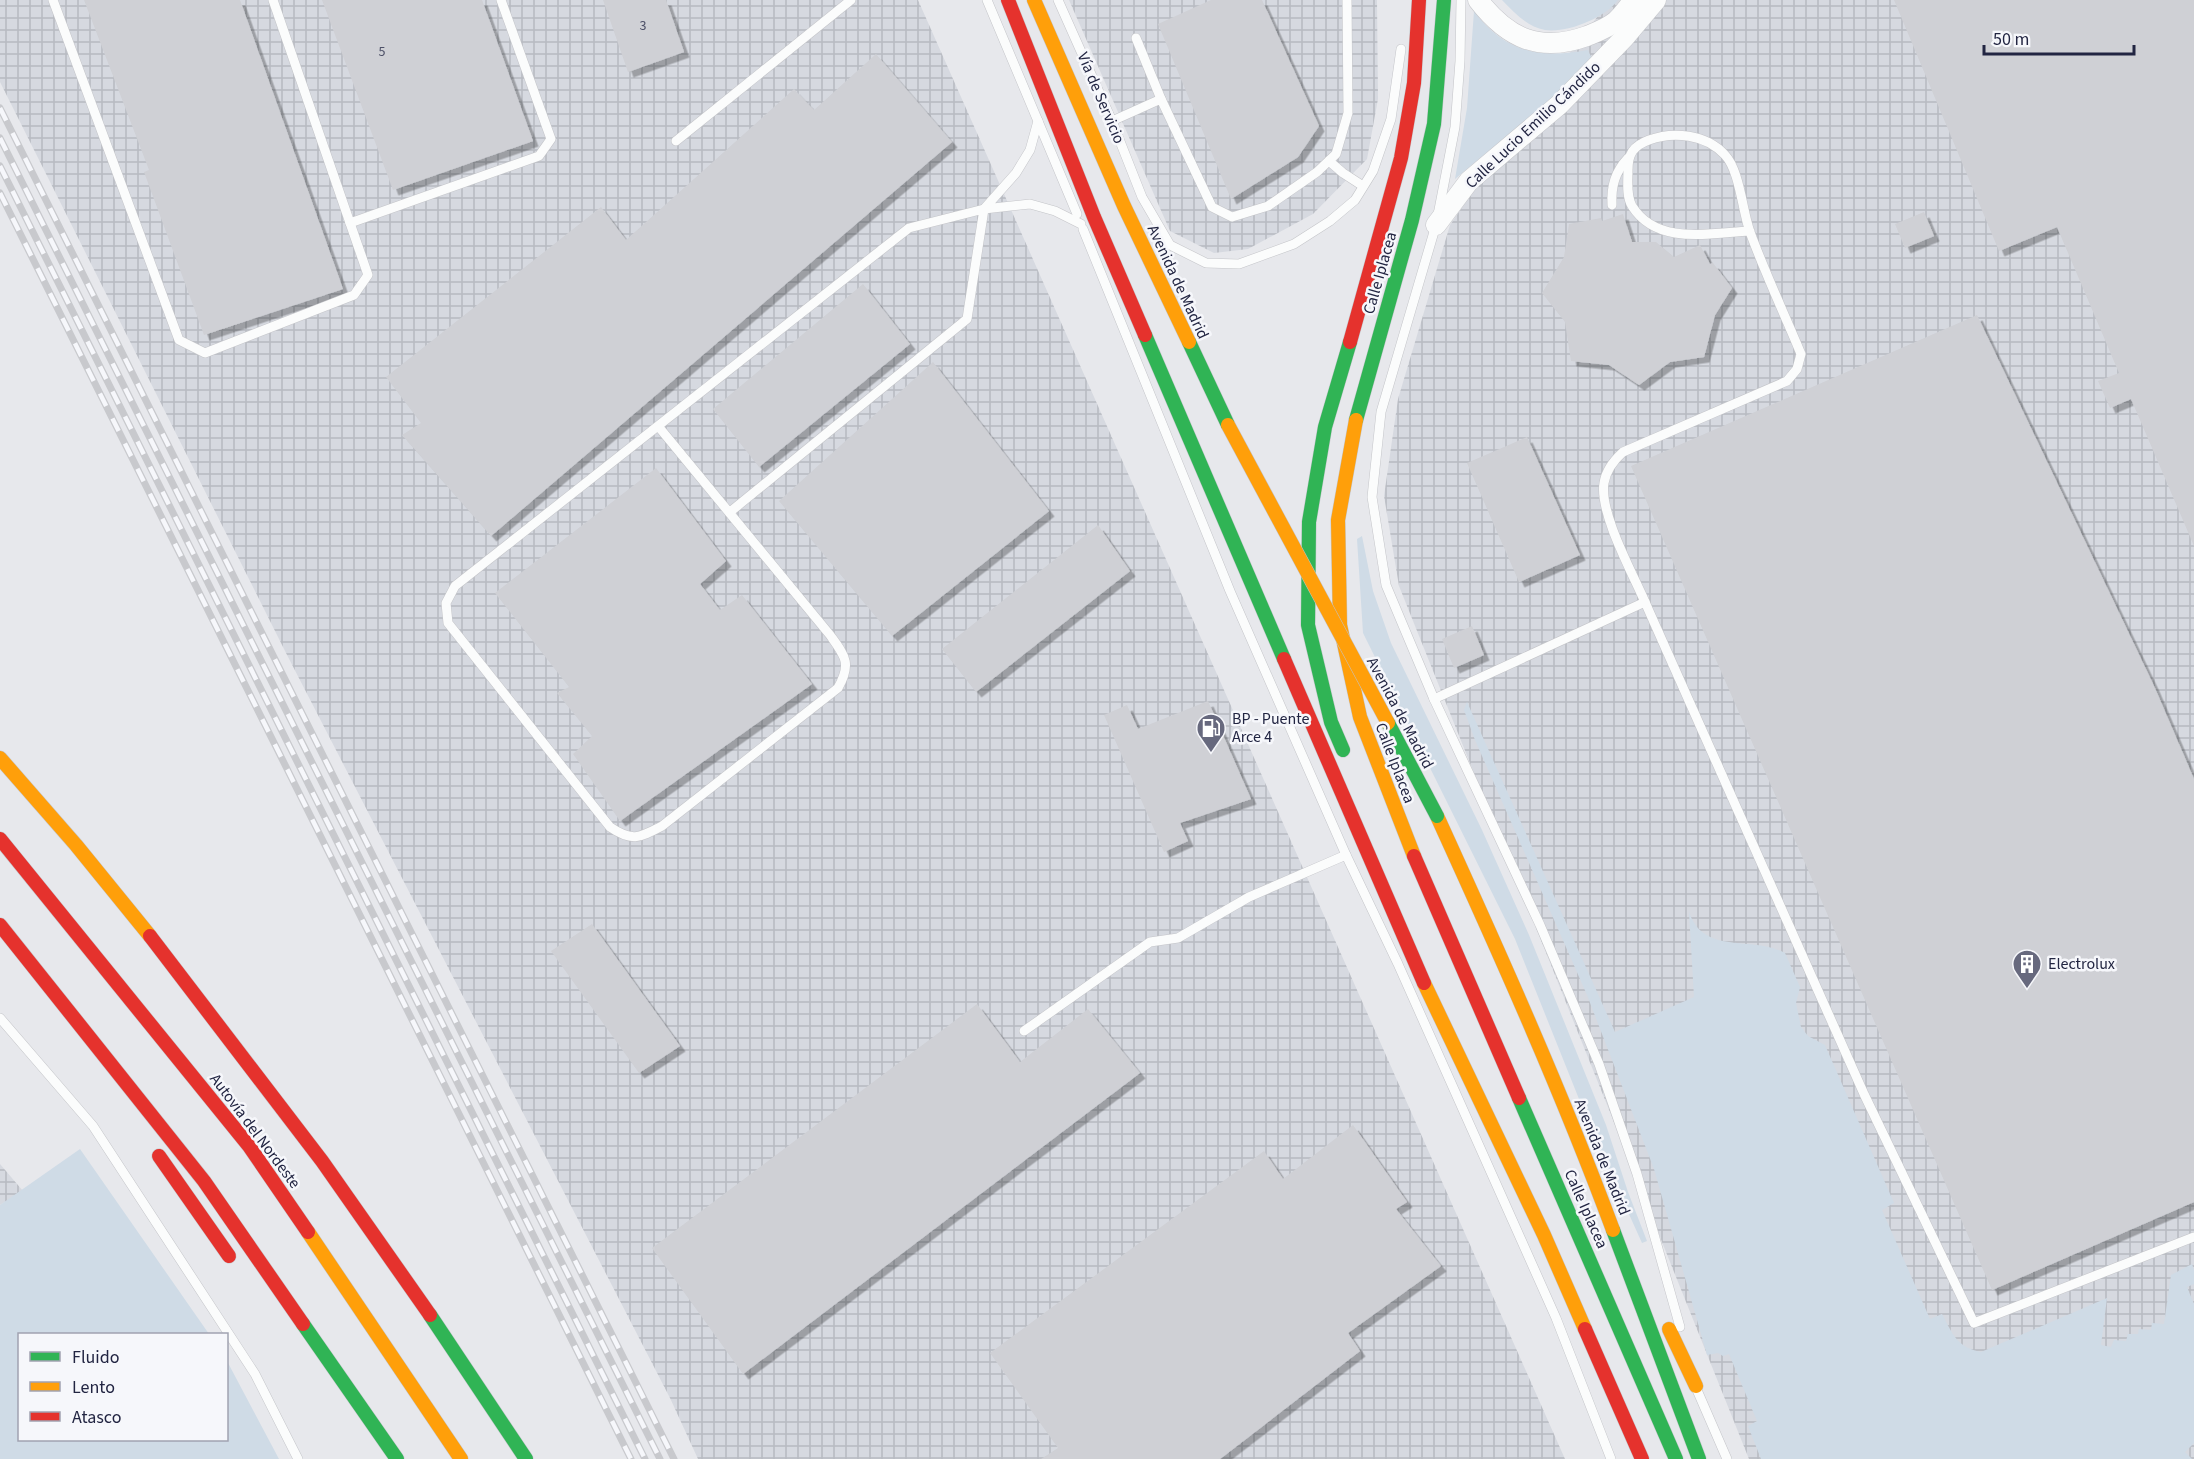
<svg xmlns="http://www.w3.org/2000/svg" width="2194" height="1459" font-family="'Source Sans 3',sans-serif">
<style>
.industrial{fill:url(#industrial-grid)}
.grass{fill:#cfdbe6}
.building{fill:#cfd0d5;filter:url(#shadow)}
.lines{fill:none;stroke-linecap:round;stroke-linejoin:round}
.lane-casing{stroke:#c4c5c9;stroke-width:10}
.street-casing{stroke:#c4c5c9;stroke-width:21}
.fast-casing{stroke:#c4c6cb;stroke-width:15}
.slow-casing{stroke:#c4c6cb;stroke-width:15}
.jam-casing{stroke:#c4c6cb;stroke-width:15}
.lane{stroke:#fbfcfc;stroke-width:9}
.street{stroke:#fbfcfc;stroke-width:20}
.fast{stroke:#30b455;stroke-width:14}
.slow{stroke:#ff9f0a;stroke-width:14}
.jam{stroke:#e5322d;stroke-width:14}
.rail-casing{stroke:#c8c9cd;stroke-width:7}
.rail{stroke:#f6f7fb;stroke-width:4.5;stroke-dasharray:14;stroke-linecap:butt}
.fast-bridge-casing{stroke:#c2c3cb;stroke-width:15;stroke-linecap:butt}
.slow-bridge-casing{stroke:#c2c3cb;stroke-width:15;stroke-linecap:butt}
.fast-bridge{stroke:#30b455;stroke-width:14}
.slow-bridge{stroke:#ff9f0a;stroke-width:14}
.labels{text-anchor:middle;dominant-baseline:central;stroke-width:5;stroke-linejoin:round;paint-order:stroke}
.number-label{font-size:14px;fill:#4e5168}
.street-label{font-size:16px;fill:#222542;stroke:#f6f7fb}
.poi-label{font-size:16px;fill:#222542;stroke:#f6f7fb;text-anchor:start}
</style>
<defs>
<pattern id="industrial-grid" width="8" height="8" patternUnits="userSpaceOnUse" patternTransform="scale(1.5)"><rect width="8" height="8" fill="#d6d9e0"/><path d="M0 4h8M4 0v8" fill="none" stroke="#b7bac1"/></pattern>
<filter id="shadow"><feDropShadow dx="5.5" dy="5.5" stdDeviation="0" flood-color="#0004"/></filter>
</defs>
<rect width="100%" height="100%" fill="#e7e8ec"/>
<g class="industrial">
<polygon points="0,0 918,0 1565,1459 698,1459 670,1398 286,653 0,82"/>
<polygon points="1069,0 1377,0 1378,99 1367,159 1313,214 1248,249 1214,253 1170,231"/>
<polygon points="1610,0 2194,0 2194,1459 1749,1459 1399,586 1384,496 1398,399 1450,225 1553,75"/>
<polygon points="0,1164 23,1191 0,1205"/>
</g>
<g class="grass">
<path d="M 1502,0 L 1618,0 C 1605,18 1568,33 1545,30 C 1527,27 1514,12 1502,0 Z"/>
<path d="M 1474,11 C 1504,52 1540,59 1588,50 L 1593,61 L 1566,87 L 1455,179 L 1467,108 Z"/>
<polygon points="1362,536 1373,591 1391,643 1482,830 1529,935 1606,1125 1628,1192 1647,1241 1642,1243 1595,1139 1515,939 1363,633 1357,539"/>
<path d="M 1467,702 L 1615,1032 L 1694,997 L 1689,912 C 1704,956 1752,935 1785,953 L 1800,987 L 1796,1003 L 1801,1027 L 1808,1036 L 1825,1045 L 1894,1203 L 1882,1210 L 1930,1319 L 1942,1314 C 1953,1335 1957,1347 1981,1352 L 2107,1298 L 2101,1345 L 2111,1347 L 2114,1340 L 2126,1341 L 2128,1334 L 2138,1334 L 2139,1329 L 2151,1330 L 2152,1323 L 2164,1324 L 2171,1275 L 2192,1264 L 2194,1270 L 2194,1284 L 2187,1287 L 2194,1304 L 2194,1443 L 2185,1452 L 2192,1459 L 1761,1459 L 1748,1426 L 1757,1421 L 1729,1354 L 1723,1356 L 1718,1353 L 1707,1355 L 1654,1169 L 1587,995 L 1475,740 L 1464,710 Z"/>
<polygon points="80,1149 209,1334 20,1334 20,1440 226,1440 227,1361 279,1459 0,1459 0,1205"/>
</g>
<g class="building">
<polygon points="84,0 240,0 343,289 204,335 144,172 149,170"/>
<polygon points="322,0 482,0 533,141 393,190"/>
<polygon points="603,0 666,0 684,52 628,72"/>
<polygon points="1211,0 1262,0 1319,126 1298,157 1231,199 1158,24"/>
<polygon points="1894,0 2194,0 2194,546 2131,399 2110,408 2098,381 2119,373 2057,227 1999,251"/>
<polygon points="876,54 952,142 491,536 402,435 421,423 386,377 601,207 626,240 794,89 814,110"/>
<polygon points="1924,212 1934,236 1905,248 1895,224"/>
<polygon points="1623,214 1632,242 1656,242 1674,257 1700,245 1710,264 1713,263 1732,288 1715,315 1704,357 1670,362 1639,385 1609,365 1571,361 1565,322 1542,293 1564,257 1569,224 1601,218 1602,221"/>
<polygon points="863,284 910,344 759,467 713,409"/>
<polygon points="1977,315 2154,686 2194,779 2194,1202 1992,1290 1631,466"/>
<polygon points="933,362 1049,511 892,636 779,501"/>
<polygon points="1527,437 1580,555 1519,582 1467,463"/>
<polygon points="656,468 726,561 700,584 720,610 742,595 812,684 620,821 573,754 592,736 557,693 569,687 495,593"/>
<polygon points="1098,525 1130,571 976,692 942,649"/>
<polygon points="1472,626 1484,655 1454,668 1442,639"/>
<polygon points="1208,701 1251,799 1180,823 1188,841 1164,852 1104,715 1127,705 1138,729"/>
<polygon points="592,924 680,1046 639,1073 551,951"/>
<polygon points="977,1004 1020,1062 1088,1009 1140,1073 743,1374 652,1248"/>
<polygon points="1353,1125 1407,1202 1396,1209 1441,1266 1348,1333 1360,1351 1220,1459 1041,1459 1058,1448 990,1353 1264,1151 1283,1179"/>
</g>
<g class="lines">
<g class="lane-casing">
<g id="lane">
<polyline points="53,0 179,340 205,353 354,295 368,275 273,0"/>
<polyline points="987,0 1077,214"/>
<polyline points="1058,0 1112,121 1142,197 1170,245 1206,263 1239,264 1294,244 1330,221 1355,200 1373,171 1391,119 1401,49"/>
<polyline points="1461,0 1460,61 1455,127 1436,225 1381,412 1372,497 1386,585 1434,699 1540,925 1599,1064 1637,1174 1680,1327"/>
<polyline points="1136,38 1161,99"/>
<polyline points="1038,121 1030,150 1016,173 984,209 1030,204 1055,211 1081,224"/>
<polyline points="1112,121 1161,99 1212,207 1232,217 1268,206 1317,172 1336,154 1348,113 1347,0"/>
<polyline points="676,141 851,0"/>
<polyline points="1329,161 1343,173 1363,186"/>
<path d="M 1612,205 C 1611,186 1615,172 1628,158"/>
<polyline points="350,223 539,156 551,139 501,0"/>
<polyline points="1083,229 1230,591 1346,855 1398,964 1556,1318 1611,1459"/>
<path d="M 658,426 L 830,635 C 845,656 852,663 838,688 L 662,826 C 639,838 632,842 610,827 L 448,623 L 446,603 L 455,586 L 909,228 L 984,209 L 967,319 L 730,512"/>
<path d="M 1645,602 C 1633,574 1599,513 1604,483 C 1606,470 1613,461 1623,452 L 1787,381 L 1797,369 L 1801,354 C 1784,313 1765,273 1750,232 C 1742,210 1740,171 1725,155 C 1706,134 1673,131 1649,140 C 1633,146 1628,154 1628,170 C 1628,181 1626,196 1632,206 C 1657,246 1710,233 1750,231"/>
<polyline points="1434,699 1645,602 1864,1094 1974,1323 2194,1237"/>
<polyline points="0,1018 93,1126 255,1374 298,1459"/>
<polyline points="1024,1031 1150,942 1178,938 1249,897 1346,855"/>
<polyline points="1697,1390 1727,1459"/>
</g>
</g>
<g class="street-casing">
<g id="street">
<path d="M 1478,0 C 1508,39 1540,53 1587,36 C 1597,32 1608,28 1616,21 C 1623,15 1628,7 1634,0"/>
<polyline points="1436,225 1469,181 1560,104 1624,38 1656,0"/>
</g>
</g>
<g class="fast-casing">
<g id="fast">
<polyline points="1145,335 1284,659"/>
<polyline points="1189,342 1228,425"/>
<polyline points="1356,420 1412,220 1434,124 1444,0"/>
<polyline points="1343,750 1331,722 1308,625 1309,522 1325,427 1350,342"/>
<polyline points="1519,1098 1676,1459"/>
<polyline points="1613,1230 1699,1459"/>
<polyline points="430,1315 526,1459"/>
<polyline points="303,1324 397,1459"/>
</g>
</g>
<g class="slow-casing">
<g id="slow">
<polyline points="1034,0 1124,206 1189,342"/>
<polyline points="1356,420 1338,520 1340,625 1360,717 1414,856"/>
<polyline points="0,758 76,845 150,936"/>
<path d="M 1437,816 C 1499,952 1561,1090 1613,1230"/>
<polyline points="1424,983 1544,1235 1585,1329"/>
<polyline points="308,1232 461,1459"/>
<polyline points="1669,1329 1696,1386"/>
</g>
</g>
<g class="jam-casing">
<g id="jam">
<polyline points="1008,0 1094,217 1145,335"/>
<polyline points="1350,342 1401,158 1414,83 1419,0"/>
<polyline points="1284,659 1424,983"/>
<polyline points="0,839 249,1146 308,1232"/>
<polyline points="1414,856 1519,1098"/>
<polyline points="0,925 204,1181 303,1324"/>
<polyline points="150,936 322,1161 430,1315"/>
<polyline points="159,1156 229,1256"/>
<polyline points="1585,1329 1642,1459"/>
</g>
</g>
<use href="#lane" class="lane"/>
<use href="#street" class="street"/>
<use href="#fast" class="fast"/>
<use href="#slow" class="slow"/>
<use href="#jam" class="jam"/>
<g class="rail-casing">
<g id="rail">
<polyline points="0,108 674,1459"/>
<polyline points="0,138 660,1459"/>
<polyline points="0,166 645,1459"/>
<polyline points="0,193 631,1459"/>
</g>
</g>
<use href="#rail" class="rail"/>
<g class="fast-bridge-casing">
<polyline id="fast-bridge" points="1388,723 1437,816"/>
</g>
<g class="slow-bridge-casing">
<polyline id="slow-bridge" points="1228,425 1388,723"/>
</g>
<use href="#fast-bridge" class="fast-bridge"/>
<use href="#slow-bridge" class="slow-bridge"/>
</g>
<defs>
<g id="fuel-pin" transform="scale(1.5)"><path d="M0 17L-7.5 6A9.5 9.5 0 1 1 7.5 6Z" fill="#67697e" stroke="#f6f7fb"/><path d="M-5.5-6h7V0h2V4h1.3V-2.5L3-4.5l.8-.8L6-3V5H2.5V1h-1V6h-7ZM-4.2-4.7v3.2H.2V-4.7Z" fill="#fff"/></g>
<g id="building-pin" transform="scale(1.5)"><path d="M0 17L-7.5 6A9.5 9.5 0 1 1 7.5 6Z" fill="#67697e" stroke="#f6f7fb"/><path d="M-4-6H4V6H1V3H-1V6H-4ZM-2.5-4.3h1.7v1.8h-1.7ZM.8-4.3h1.7v1.8H.8ZM-2.5-1h1.7V.8h-1.7ZM.8-1h1.7V.8H.8Z" fill="#fff"/></g>
</defs>
<g fill-rule="evenodd">
<use href="#fuel-pin" x="1211" y="728"/>
<use href="#building-pin" x="2027" y="964"/>
</g>
<g class="labels">
<g class="number-label">
<text x="643" y="26">3</text>
<text x="382" y="52">5</text>
</g>
<g class="street-label">
<text transform="translate(1101 98) rotate(67)">Vía de Servicio</text>
<text transform="translate(1533 125) rotate(-43)">Calle Lucio Emilio Cándido</text>
<text transform="translate(1380 273) rotate(-74)">Calle Iplacea</text>
<text transform="translate(1178 282) rotate(65)">Avenida de Madrid</text>
<text transform="translate(1400 713) rotate(62)">Avenida de Madrid</text>
<text transform="translate(1395 763) rotate(69)">Calle Iplacea</text>
<text transform="translate(255 1131) rotate(53)">Autovía del Nordeste</text>
<text transform="translate(1602 1157) rotate(68)">Avenida de Madrid</text>
<text transform="translate(1586 1209) rotate(66)">Calle Iplacea</text>
</g>
<g class="poi-label">
<text x="1232" y="719">BP - Puente<tspan x="1232" dy="18">Arce 4</tspan></text>
<text x="2048" y="964">Electrolux</text>
</g>
</g>
<rect x="18" y="1333" width="210" height="108" fill="#f6f7fb" stroke="#a1a3b1" stroke-width="1.5"/>
<rect x="30" y="1352" width="30" height="9" fill="#30b455" stroke="#a1a3b1" stroke-width="1.5"/>
<text x="72" y="1363" font-size="18" fill="#222542">Fluido</text>
<rect x="30" y="1382" width="30" height="9" fill="#ff9f0a" stroke="#a1a3b1" stroke-width="1.5"/>
<text x="72" y="1393" font-size="18" fill="#222542">Lento</text>
<rect x="30" y="1412" width="30" height="9" fill="#e5322d" stroke="#a1a3b1" stroke-width="1.5"/>
<text x="72" y="1423" font-size="18" fill="#222542">Atasco</text>
<path d="M1984 45v9h150v-9" fill="none" stroke="#222542" stroke-width="3"/>
<text x="1993" y="45" font-size="18" fill="#222542" stroke="#f6f7fb" stroke-width="4.5" paint-order="stroke">50 m</text>
</svg>
